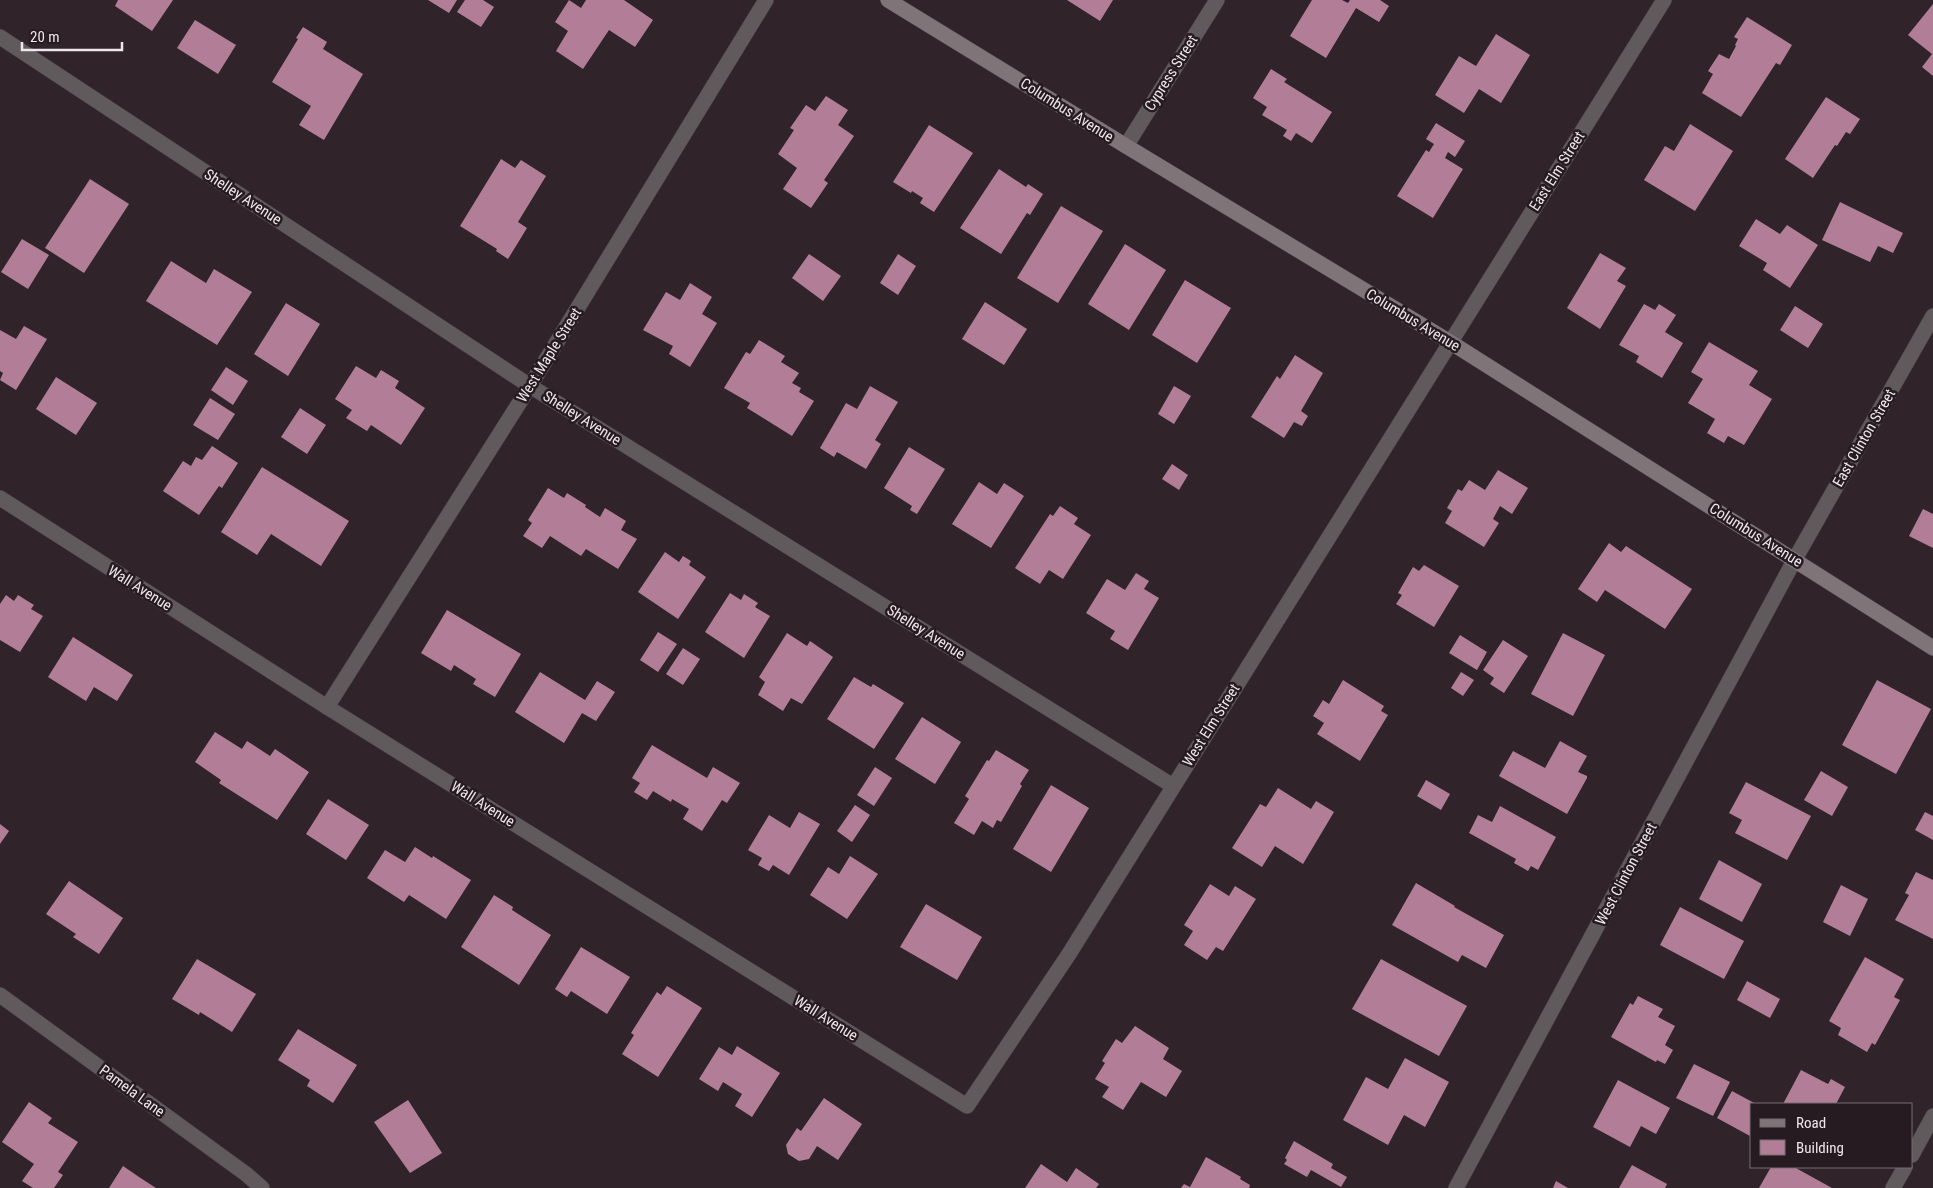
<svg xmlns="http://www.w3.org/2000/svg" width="1933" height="1188" font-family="'Roboto Condensed',sans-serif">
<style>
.building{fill:#b27e97}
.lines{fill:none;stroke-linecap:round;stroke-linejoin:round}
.street-casing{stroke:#4b3f45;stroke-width:16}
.secondary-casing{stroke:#4b3f45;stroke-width:16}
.street{stroke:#605a5c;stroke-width:15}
.secondary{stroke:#7f7579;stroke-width:15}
.labels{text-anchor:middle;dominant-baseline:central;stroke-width:5;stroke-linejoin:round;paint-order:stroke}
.street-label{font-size:15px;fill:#eee6e9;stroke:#261b20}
</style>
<rect width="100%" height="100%" fill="#30242a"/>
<g class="building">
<polygon points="118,0 173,0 152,31 115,6"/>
<polygon points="428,0 457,0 449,13"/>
<polygon points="465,0 483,0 494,7 481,27 457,12"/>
<polygon points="569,0 581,8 586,0 624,0 653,20 635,47 609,30 583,69 556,51 568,31 555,22"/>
<polygon points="1067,0 1113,0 1100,21"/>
<polygon points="1312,0 1342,0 1348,3 1350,0 1380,0 1389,6 1379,22 1356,8 1326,58 1290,36"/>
<polygon points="1933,4 1933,76 1922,67 1932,54 1908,35"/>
<polygon points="1747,17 1792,45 1780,65 1776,63 1741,117 1702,93 1713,74 1708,71 1719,54 1729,59 1736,46 1735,45 1738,39 1734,37"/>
<polygon points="195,20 236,45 218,74 177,48"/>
<polygon points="303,27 327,42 323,49 363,74 324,140 299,125 311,106 272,82 298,39 296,38"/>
<polygon points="1496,34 1530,55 1501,103 1479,89 1464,113 1435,95 1459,56 1476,66"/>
<polygon points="1271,69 1287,79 1284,82 1332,112 1312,143 1296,133 1291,141 1283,136 1287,130 1262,115 1267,107 1253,98"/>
<polygon points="826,96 848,110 838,125 854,136 824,180 828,183 811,208 783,189 797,168 778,154 794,130 790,128 806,105 815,111"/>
<polygon points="1826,97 1860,119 1850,134 1846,132 1837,146 1835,145 1813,178 1785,159"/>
<polygon points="1436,123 1465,141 1455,157 1448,152 1445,158 1463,169 1433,218 1397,196 1426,150 1429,152 1434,144 1426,139"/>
<polygon points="1690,124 1733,151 1695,211 1644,180 1665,146 1674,151"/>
<polygon points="929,125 973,153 934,212 920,203 923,198 912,191 911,193 893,182"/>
<polygon points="501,159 515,168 521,160 546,176 518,222 527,228 508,259 496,251 497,249 460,226"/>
<polygon points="999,169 1026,187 1028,184 1043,194 1030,215 1027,213 1001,254 960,228"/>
<polygon points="90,179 129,204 84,273 45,248"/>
<polygon points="1840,202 1903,233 1893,253 1878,246 1870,262 1822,240"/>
<polygon points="1061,206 1103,231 1058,303 1017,278"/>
<polygon points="1756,219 1780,234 1787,225 1818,245 1790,288 1763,270 1767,263 1739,246"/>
<polygon points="22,239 49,255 28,289 1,272"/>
<polygon points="1125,244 1166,270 1129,330 1088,304"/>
<polygon points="1600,253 1626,268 1617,281 1626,286 1600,329 1567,308"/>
<polygon points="809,254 841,276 823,301 792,278"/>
<polygon points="898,254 916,266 898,295 880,283"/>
<polygon points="171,261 206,283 214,269 252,292 217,345 146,301"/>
<polygon points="1185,280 1231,308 1197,363 1152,335"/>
<polygon points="690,283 712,297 702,314 717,323 690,367 669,354 673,346 643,330 666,292 680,300"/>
<polygon points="985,302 1027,329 1004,365 962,339"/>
<polygon points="286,303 320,324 288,376 254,354"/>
<polygon points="1644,304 1655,310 1659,304 1676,315 1665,332 1683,343 1662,378 1636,362 1639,356 1619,345"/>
<polygon points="1795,306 1823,324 1808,348 1780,330"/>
<polygon points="24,326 47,339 16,390 0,380 3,373 0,371 0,330 16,339"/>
<polygon points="759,340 785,356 781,362 799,373 792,383 801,388 799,392 814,401 792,436 747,408 750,403 724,388 746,352 750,354"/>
<polygon points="1709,342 1758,371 1749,385 1772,399 1744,445 1728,436 1724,443 1707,433 1715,419 1688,403 1703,379 1691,372"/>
<polygon points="1295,355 1323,373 1301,411 1308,416 1302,426 1294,422 1284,438 1251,417 1277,376 1280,379"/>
<polygon points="356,366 376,378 381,370 399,381 395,388 425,408 401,445 371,425 367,431 346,418 352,410 335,399"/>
<polygon points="226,367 248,381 233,405 211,390"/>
<polygon points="56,377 97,403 76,435 36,409"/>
<polygon points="870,386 898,402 875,440 881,444 866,469 837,452 834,457 820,448 846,403 857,409"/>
<polygon points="1174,386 1191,396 1174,424 1158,414"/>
<polygon points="210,398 235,414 218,440 193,425"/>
<polygon points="300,408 326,425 307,454 281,437"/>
<polygon points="212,446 238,463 222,488 219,486 199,515 163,491 183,461 191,466 196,457 202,460"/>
<polygon points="909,447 945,469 917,514 910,510 912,506 884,488"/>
<polygon points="1172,464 1188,475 1179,490 1162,479"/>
<polygon points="262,467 349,521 321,566 271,534 257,555 221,532"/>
<polygon points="1498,470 1528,488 1512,514 1500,506 1493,519 1499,523 1484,547 1445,523 1452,511 1447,508 1458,489 1462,491 1469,480 1485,490"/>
<polygon points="979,482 997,494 1004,483 1024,496 991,548 952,524"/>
<polygon points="548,488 564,498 567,493 586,505 585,507 600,517 605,508 626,521 621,530 637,539 618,569 586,549 581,556 550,536 542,548 523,536 532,523 528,520"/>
<polygon points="1060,506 1078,518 1074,524 1091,535 1063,579 1049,570 1040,584 1015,568 1050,514 1053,516"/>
<polygon points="1923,509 1933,514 1933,548 1909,536"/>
<polygon points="1609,543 1621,552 1626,546 1692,589 1665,629 1605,590 1597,602 1578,589"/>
<polygon points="665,552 679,562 683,556 691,561 689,565 706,577 678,619 638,592"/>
<polygon points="1424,565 1459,586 1434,627 1396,604 1402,595 1398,593 1413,567 1419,571"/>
<polygon points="1136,573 1149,581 1144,589 1159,598 1128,650 1110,639 1115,631 1086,613 1107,579 1125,590"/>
<polygon points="730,593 741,600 744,594 758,603 755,607 770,616 744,658 705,632"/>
<polygon points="6,595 14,601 18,595 34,605 31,609 43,616 20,652 0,640 0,604"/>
<polygon points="447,610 521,654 495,697 473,684 476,679 454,665 451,671 421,653"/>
<polygon points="658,632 677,644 658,672 640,660"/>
<polygon points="787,633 807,646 810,641 833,657 802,704 791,698 783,711 758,695 765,682 759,677"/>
<polygon points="1563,633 1605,655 1573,716 1531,694"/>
<polygon points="1460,635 1487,652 1477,670 1449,653"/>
<polygon points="73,637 133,675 117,701 94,687 86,701 48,677"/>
<polygon points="1503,640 1528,656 1504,693 1490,684 1494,678 1483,670"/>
<polygon points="683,648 700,659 683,685 666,674"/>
<polygon points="540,672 585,700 597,681 615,692 596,721 582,713 564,743 515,712"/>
<polygon points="1461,672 1474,680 1463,696 1451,688"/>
<polygon points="854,677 871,687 873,684 904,703 874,749 827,719"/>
<polygon points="1343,680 1384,706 1381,711 1388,715 1360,761 1317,734 1324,723 1313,716 1323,700 1329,704"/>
<polygon points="1877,680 1931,709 1896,774 1842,745"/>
<polygon points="922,717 961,742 935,784 895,759"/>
<polygon points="215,732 242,749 247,741 270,756 275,749 309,772 277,820 219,783 221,780 195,762"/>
<polygon points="1560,741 1587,756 1578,772 1587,776 1587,778 1567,814 1499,776 1513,751 1545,768"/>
<polygon points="652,745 707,778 713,767 740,783 727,803 722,800 702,831 683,819 689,809 672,799 671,802 653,791 647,800 634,792 640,783 632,778"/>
<polygon points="996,750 1029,770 1020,784 1022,786 1001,822 997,820 993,828 982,821 974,835 954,823 969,799 965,796 987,760 989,761"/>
<polygon points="875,767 892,778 874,806 857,795"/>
<polygon points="1821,771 1848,787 1832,816 1804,800"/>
<polygon points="1426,780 1450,794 1441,810 1417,796"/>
<polygon points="1746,782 1811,816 1787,860 1735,833 1742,820 1729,813"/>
<polygon points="1051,785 1089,808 1051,872 1013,849"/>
<polygon points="1278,788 1311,809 1316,801 1334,812 1303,864 1275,846 1262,867 1232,848 1260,804 1266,807"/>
<polygon points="328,799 369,825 346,860 306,834"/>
<polygon points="855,805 870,815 852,842 837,831"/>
<polygon points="1500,806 1556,837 1538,870 1531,866 1528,871 1514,863 1516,859 1469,833 1478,815 1492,822"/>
<polygon points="799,812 820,824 789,875 773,865 769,871 758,865 762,858 748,850 769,815 790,828"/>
<polygon points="1925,812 1933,816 1933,840 1915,830"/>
<polygon points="0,824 9,831 0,844"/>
<polygon points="415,847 432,858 433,856 471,880 446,919 409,895 404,902 367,878 385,850 405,862"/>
<polygon points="850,856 878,874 847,919 810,895 828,867 839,874"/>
<polygon points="1719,860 1762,884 1742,922 1699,899"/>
<polygon points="1916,872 1933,880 1933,939 1895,920 1909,895 1905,893"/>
<polygon points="69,881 123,918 99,954 73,937 76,934 46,914"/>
<polygon points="1416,883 1455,906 1454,907 1504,935 1486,968 1462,955 1458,962 1392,925"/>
<polygon points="1210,884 1229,896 1235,886 1256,899 1223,951 1216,947 1207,960 1184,945 1193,931 1184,925"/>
<polygon points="1841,885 1868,899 1850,936 1823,922"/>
<polygon points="494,895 513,907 512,910 551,935 519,985 461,947"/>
<polygon points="926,904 982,937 957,980 900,947"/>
<polygon points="1680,907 1744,941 1724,979 1660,945"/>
<polygon points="581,947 630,977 607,1014 571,991 567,997 555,989"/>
<polygon points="1865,957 1904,979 1894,997 1900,1000 1875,1045 1872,1043 1867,1052 1838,1035 1841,1028 1829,1021"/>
<polygon points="197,959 256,994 232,1032 200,1012 199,1015 172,999"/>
<polygon points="1381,959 1467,1006 1439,1056 1352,1009"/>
<polygon points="1747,981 1780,999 1770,1018 1737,1000"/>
<polygon points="667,986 702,1008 658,1077 622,1054 634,1035 631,1033 657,992 661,995"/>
<polygon points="1638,996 1663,1009 1658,1017 1675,1026 1665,1045 1673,1050 1665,1064 1657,1060 1656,1062 1611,1037 1630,1003 1633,1005"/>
<polygon points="1135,1026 1169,1048 1163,1059 1182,1071 1166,1097 1141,1082 1123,1110 1102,1097 1109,1087 1095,1079 1105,1063 1102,1061 1116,1039 1122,1043"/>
<polygon points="298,1029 357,1065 333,1103 307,1086 310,1080 278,1060"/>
<polygon points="737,1046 780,1073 752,1117 735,1106 742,1094 723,1082 718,1091 699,1079 719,1047 732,1055"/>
<polygon points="1405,1058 1449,1082 1425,1127 1404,1115 1388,1145 1343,1120 1366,1077 1388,1089"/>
<polygon points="1694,1064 1730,1082 1713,1116 1676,1098"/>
<polygon points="1801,1070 1828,1084 1831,1079 1845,1087 1836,1104 1783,1104"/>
<polygon points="1618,1080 1670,1108 1656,1134 1641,1126 1630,1147 1593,1127"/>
<polygon points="1732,1091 1756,1104 1752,1104 1752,1133 1750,1136 1717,1118"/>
<polygon points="824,1098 862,1124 838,1160 817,1146 809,1159 799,1161 788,1154 786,1145 797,1128 801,1131"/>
<polygon points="408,1100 442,1153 410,1173 374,1122"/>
<polygon points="29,1102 52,1118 48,1123 78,1142 58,1172 63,1175 54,1188 33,1188 22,1181 34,1164 2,1142"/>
<polygon points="1294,1141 1333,1164 1331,1168 1347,1177 1341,1187 1311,1170 1307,1177 1284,1164 1287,1160 1285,1158"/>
<polygon points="1206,1157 1241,1177 1240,1179 1250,1185 1249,1188 1181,1188 1184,1184 1190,1187"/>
<polygon points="1041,1164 1067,1182 1076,1168 1099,1184 1096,1188 1025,1188"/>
<polygon points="1632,1165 1667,1184 1665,1188 1619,1188"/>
<polygon points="123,1166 139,1177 156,1188 109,1188"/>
<polygon points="1771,1167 1794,1167 1832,1188 1759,1188"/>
<polygon points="1556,1181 1568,1188 1553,1188"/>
</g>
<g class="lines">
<g class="street-casing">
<g id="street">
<polyline points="0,37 530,386 1173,786"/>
<polyline points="1126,146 1217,0"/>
<polyline points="0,498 327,707 967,1106 1069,954 1664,0"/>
<polyline points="327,707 530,386 766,0"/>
<polyline points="0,995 246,1174 262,1188"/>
<polyline points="1912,1155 1933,1116"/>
<polyline points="1456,1188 1795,559 1933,316"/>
<polyline points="1893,1188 1905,1167"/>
</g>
</g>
<g class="secondary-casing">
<polyline id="secondary" points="888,0 1126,146 1450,342 1933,648"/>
</g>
<use href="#street" class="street"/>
<use href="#secondary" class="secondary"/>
</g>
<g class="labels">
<g class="street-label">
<text transform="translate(1171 73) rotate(-58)">Cypress Street</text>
<text transform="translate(1067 110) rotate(32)">Columbus Avenue</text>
<text transform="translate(1557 171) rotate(-58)">East Elm Street</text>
<text transform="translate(243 197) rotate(33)">Shelley Avenue</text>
<text transform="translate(1413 320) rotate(31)">Columbus Avenue</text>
<text transform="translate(549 355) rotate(-58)">West Maple Street</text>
<text transform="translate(582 418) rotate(32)">Shelley Avenue</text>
<text transform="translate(1864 438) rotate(-60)">East Clinton Street</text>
<text transform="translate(1756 535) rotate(32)">Columbus Avenue</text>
<text transform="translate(140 588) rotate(32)">Wall Avenue</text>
<text transform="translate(926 632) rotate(32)">Shelley Avenue</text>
<text transform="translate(1211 725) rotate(-58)">West Elm Street</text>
<text transform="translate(483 804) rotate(32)">Wall Avenue</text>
<text transform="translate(1626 874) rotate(-62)">West Clinton Street</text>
<text transform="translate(826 1018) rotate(32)">Wall Avenue</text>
<text transform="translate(132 1091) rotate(36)">Pamela Lane</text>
</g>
</g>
<rect x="1750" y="1103" width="162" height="65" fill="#261b20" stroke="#766c70"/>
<rect x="1760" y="1119" width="25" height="8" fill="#7f7579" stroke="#766c70"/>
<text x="1796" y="1128" font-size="15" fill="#eee6e9">Road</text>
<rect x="1760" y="1140" width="25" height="15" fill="#b27e97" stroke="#766c70"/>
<text x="1796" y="1153" font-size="15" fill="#eee6e9">Building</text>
<path d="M22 42v8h100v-8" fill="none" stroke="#eee6e9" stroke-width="2.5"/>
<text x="30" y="42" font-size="15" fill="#eee6e9" stroke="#261b20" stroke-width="4" paint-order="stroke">20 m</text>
</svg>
